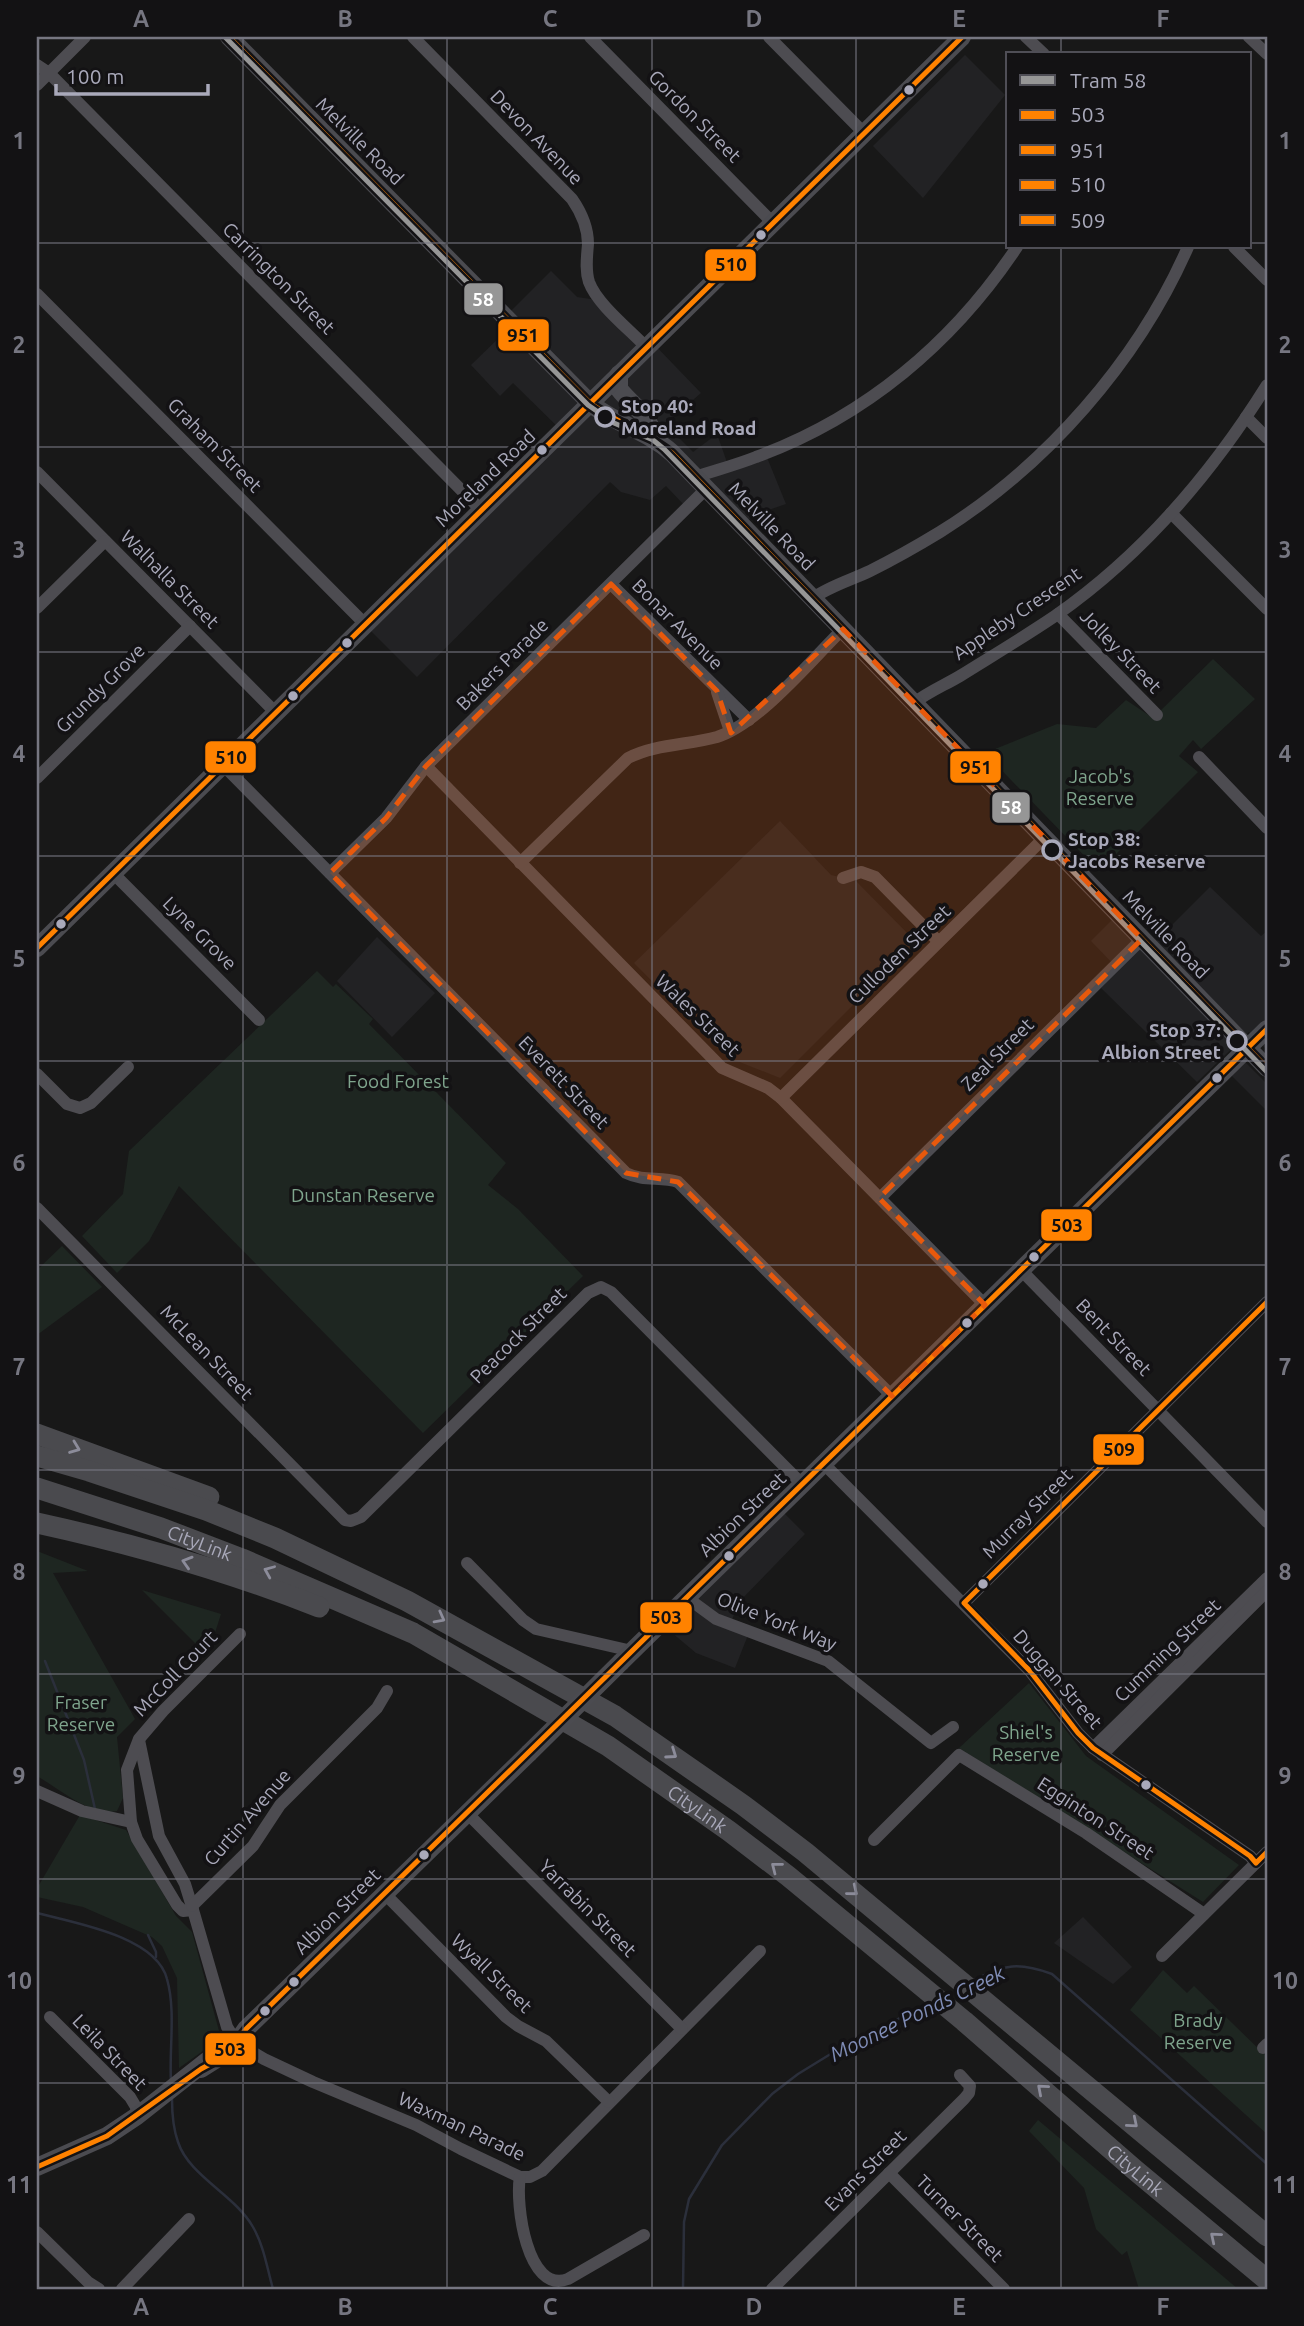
<svg xmlns="http://www.w3.org/2000/svg" width="1304" height="2326" font-family="Ubuntu,sans-serif">
<style>
.built{fill:#222224}
.green{fill:#1e2621}
.lines{fill:none;stroke-linecap:round;stroke-linejoin:round}
.stream{stroke:#2b2f3b;stroke-width:2.5}
.street{stroke:#4d4c51;stroke-width:12}
.secondary{stroke:#4b4b50;stroke-width:18}
.highway{stroke:#4a4a4e;stroke-width:21}
.secondary-bridge{stroke:#4b4b50;stroke-width:18}
.bus-1-casing{stroke:#131214;stroke-width:10}
.bus-2-casing{stroke:#131214;stroke-width:10}
.bus-3-casing{stroke:#131214;stroke-width:10}
.bus-4-casing{stroke:#131214;stroke-width:10}
.bus-1{stroke:#ff8200;stroke-width:5}
.bus-2{stroke:#ff8200;stroke-width:5}
.bus-3{stroke:#ff8200;stroke-width:5}
.bus-4{stroke:#ff8200;stroke-width:5}
.tram-1-casing{stroke:#131214;stroke-width:10}
.tram-1{stroke:#969696;stroke-width:5}
.oneway{stroke:#8c8c9a}
.marked{fill:#e8590c;fill-opacity:0.2;stroke:#e8590c;stroke-width:5;stroke-dasharray:14 9;stroke-linejoin:round}
.grid{fill:none;stroke:#767681;stroke-width:2;stroke-opacity:0.55}
.bus-dot{fill:#a9a9ba;stroke:#131214;stroke-width:2.5}
.stop-dot{fill:#131214;stroke:#a9a9ba;stroke-width:3.5}
.labels{text-anchor:middle;dominant-baseline:central;stroke-width:7;stroke-linejoin:round;paint-order:stroke}
.street-label{font-size:19px;fill:#a9a9ba;stroke:#131214}
.stop-label{font-size:19px;font-weight:bold;fill:#a9a9ba;stroke:#131214;text-anchor:start}
.park-label{font-size:19px;fill:#7fa58d;stroke:#131214}
.water-label{font-size:21px;font-style:italic;fill:#7f8cb6;stroke:#131214}
.line-badge{stroke:#131214;stroke-width:2.5}
.badge-label{font-size:19px;text-anchor:middle;font-weight:bold;fill:#fff}
.pale-badge-label{font-size:19px;text-anchor:middle;font-weight:bold;fill:#111}
.neatline{fill:none;stroke:#767681;stroke-width:2.5}
.grid-label{font-size:23px;text-anchor:middle;font-weight:bold;fill:#767681}
</style>
<rect width="100%" height="100%" fill="#181818"/>
<g class="built">
<polygon points="965,55 1005,95 923,198 873,146"/>
<polygon points="551,271 577,297 604,301 644,343 649,339 701,393 665,424 693,452 717,434 729,468 766,455 786,504 754,515 738,530 700,491 685,506 666,486 650,500 621,492 610,482 417,677 367,627 564,433 513,383 500,396 471,365 508,329 501,321"/>
<polygon points="780,821 831,875 855,880 916,942 780,1078 727,1057 634,963"/>
<polygon points="1210,887 1261,936 1267,931 1267,1050 1249,1032 1197,1082 1101,988 1119,970 1091,941 1112,920 1144,953"/>
<polygon points="377,937 435,993 392,1037 337,981"/>
<polygon points="1243,1060 1267,1084 1267,1111 1230,1074"/>
<polygon points="782,1511 805,1534 738,1603 731,1623 750,1630 735,1668 696,1653 665,1627"/>
<polygon points="1083,1917 1132,1967 1113,1984 1054,1943"/>
</g>
<g class="green">
<polygon points="1213,659 1255,699 1201,749 1193,740 1179,756 1198,772 1099,871 985,753 1057,724 1096,728 1126,700 1153,718"/>
<polygon points="317,971 333,987 336,984 373,1019 369,1024 506,1163 488,1185 518,1209 583,1276 423,1433 179,1186 149,1241 117,1273 82,1236 123,1194 129,1151"/>
<polygon points="62,1246 102,1287 37,1335 37,1270"/>
<path d="M 37,1551 L 88,1571 L 53,1573 L 135,1719 L 117,1737 L 123,1798 L 117,1811 C 89,1816 60,1789 37,1776 Z"/>
<polygon points="142,1590 221,1614 213,1639 202,1650"/>
<polygon points="1029,1683 1086,1756 1239,1865 1203,1902 959,1748"/>
<polygon points="80,1815 126,1830 176,1916 192,1932 221,2038 179,2068 177,1978 162,1946 152,1937 83,1907 37,1897 37,1885 39,1885"/>
<polygon points="1163,1970 1187,1993 1194,1986 1267,2057 1267,2134 1130,2010"/>
<polygon points="1038,2120 1238,2289 1139,2289 1127,2251 1122,2255 1096,2229 1084,2188 1029,2131"/>
</g>
<g class="lines">
<g class="stream">
<polyline points="45,1661 84,1760 95,1809"/>
<path d="M 37,1913 C 74,1923 156,1936 167,1979 C 176,2011 169,2048 171,2082"/>
<polyline points="148,1935 156,1952 156,1957"/>
<path d="M 974,1980 C 1005,1964 1019,1962 1052,1974 L 1267,2164"/>
<path d="M 172,2099 C 172,2113 173,2128 178,2142 C 189,2176 235,2195 253,2227 C 264,2246 267,2268 273,2289"/>
<polyline points="683,2289 684,2222 689,2199 722,2145 772,2094 798,2074 842,2047 928,2004"/>
</g>
<g class="street">
<path d="M 413,37 L 572,199 C 581,212 588,228 588,244 C 587,257 585,270 589,282 C 597,304 629,329 646,347"/>
<polyline points="590,37 773,223"/>
<polyline points="769,37 864,133"/>
<polyline points="1026,37 1044,54"/>
<polyline points="1249,37 1267,54"/>
<polyline points="37,65 49,73 481,510"/>
<polyline points="37,85 85,37"/>
<polyline points="1234,247 1267,280"/>
<polyline points="37,294 365,624"/>
<polyline points="1246,417 1267,438"/>
<polyline points="37,472 276,713"/>
<path d="M 695,477 C 716,470 736,465 756,457 C 865,417 953,343 1017,247"/>
<polyline points="1171,513 1267,609"/>
<polyline points="611,584 749,720"/>
<path d="M 813,598 C 830,586 851,580 870,571 C 894,559 917,546 940,532 C 1046,466 1138,361 1188,247"/>
<polyline points="37,608 105,541"/>
<polyline points="1058,614 1157,715"/>
<polyline points="717,692 730,731"/>
<path d="M 914,703 C 928,692 945,685 960,676 C 992,656 1024,637 1055,616 C 1141,556 1212,473 1267,385"/>
<polyline points="1199,757 1267,828"/>
<path d="M 223,765 L 626,1173 C 644,1182 661,1176 678,1182 L 892,1396"/>
<polyline points="426,766 722,1068 768,1088 781,1098 985,1305"/>
<polyline points="37,778 190,626"/>
<path d="M 520,863 L 628,758 C 655,744 688,745 717,737 C 759,724 811,660 843,629"/>
<polyline points="113,873 259,1020"/>
<polyline points="330,873 386,818 426,766 707,488"/>
<polyline points="843,878 861,872 875,877 938,941"/>
<polyline points="37,1074 67,1104 80,1108 91,1103 128,1067"/>
<polyline points="781,1098 1044,838"/>
<polyline points="880,1198 1142,939"/>
<polyline points="37,1208 345,1520 351,1521 361,1517 588,1293 601,1287 611,1292 802,1484"/>
<polyline points="1021,1270 1267,1522"/>
<polyline points="823,1463 1030,1671 1078,1733 1093,1748 1250,1856 1256,1863"/>
<polyline points="467,1563 523,1620 536,1629 632,1651"/>
<polyline points="686,1597 716,1619 828,1661 931,1743 953,1727"/>
<polyline points="964,1603 1267,1302"/>
<polyline points="139,1740 159,1836 185,1884 193,1910"/>
<polyline points="1093,1748 1267,1578"/>
<polyline points="1102,1755 1267,1591"/>
<polyline points="37,1791 82,1811 131,1822 137,1839 177,1905 183,1911 193,1910 227,2027 237,2043 264,2059 313,2082 416,2125 461,2149 520,2177 530,2177 542,2171 760,1951"/>
<polyline points="467,1813 682,2029"/>
<polyline points="131,1822 127,1770 139,1739 163,1711 240,1634"/>
<polyline points="874,1840 959,1755 1086,1833 1204,1914"/>
<polyline points="385,1894 506,2017 518,2026 546,2041 609,2102"/>
<polyline points="192,1906 253,1846 280,1805 377,1708 387,1691"/>
<polyline points="1162,1956 1267,1852"/>
<polyline points="50,2017 130,2097 136,2107 137,2116"/>
<polyline points="1263,2048 1267,2044"/>
<polyline points="889,2173 1004,2289"/>
<path d="M 520,2177 C 515,2203 527,2295 568,2279 L 644,2235"/>
<polyline points="37,2232 88,2282 99,2289"/>
<polyline points="122,2289 189,2219"/>
<polyline points="772,2289 964,2099 969,2093 970,2086 960,2075"/>
</g>
<g class="secondary">
<path d="M 229,37 L 590,403 C 615,424 648,431 672,453 L 1267,1068"/>
<path d="M 619,374 L 619,389 C 631,405 652,416 653,438"/>
<polyline points="37,948 962,37"/>
<polyline points="621,1662 1267,1029"/>
<polyline points="201,2069 231,2050 246,2029 529,1753"/>
<polyline points="37,2167 107,2136 137,2116 208,2060"/>
</g>
<g class="highway">
<polyline points="37,1434 209,1497"/>
<polyline points="37,1456 89,1471 206,1510 275,1538 407,1601 615,1716 743,1805 805,1852 1267,2236"/>
<path id="s1" d="M 37,1488 L 161,1528 L 242,1559 L 413,1633 L 608,1746 L 729,1831 L 788,1876 L 964,2021 L 1135,2170 L 1267,2280"/>
<path d="M 37,1523 C 133,1544 228,1571 319,1607"/>
</g>
<polyline class="secondary-bridge" points="529,1753 621,1662"/>
<g class="bus-1-casing">
<polyline id="bus-1" points="37,2167 107,2136 201,2069 225,2056 246,2029 1267,1029"/>
</g>
<g class="bus-2-casing">
<path id="bus-2" d="M 229,37 L 590,403 C 616,422 647,433 672,453 L 1267,1068"/>
</g>
<g class="bus-3-casing">
<polyline id="bus-3" points="37,948 962,37"/>
</g>
<g class="bus-4-casing">
<polyline id="bus-4" points="1267,1302 964,1603 1030,1671 1078,1733 1093,1748 1250,1856 1256,1863 1267,1852"/>
</g>
<use href="#bus-1" class="bus-1"/>
<use href="#bus-2" class="bus-2"/>
<use href="#bus-3" class="bus-3"/>
<use href="#bus-4" class="bus-4"/>
<g class="tram-1-casing">
<polyline id="tram-1" points="225,37 588,405 614,423 653,440 664,449 1267,1072"/>
</g>
<use href="#tram-1" class="tram-1"/>
</g>
<defs><path id="oneway-chevron" d="M-2-3.5L2.5 0L-2 3.5" fill="none" stroke-width="1.6" stroke-linecap="round" stroke-linejoin="round" transform="scale(1.75)"/></defs>
<g class="oneway">
<use href="#oneway-chevron" transform="translate(75 1448) rotate(21)"/>
<use href="#oneway-chevron" transform="translate(187 1562) rotate(-163)"/>
<use href="#oneway-chevron" transform="translate(269 1571) rotate(-157)"/>
<use href="#oneway-chevron" transform="translate(440 1618) rotate(28)"/>
<use href="#oneway-chevron" transform="translate(672 1754) rotate(35)"/>
<use href="#oneway-chevron" transform="translate(776 1867) rotate(-142)"/>
<use href="#oneway-chevron" transform="translate(853 1891) rotate(39)"/>
<use href="#oneway-chevron" transform="translate(1042 2089) rotate(-139)"/>
<use href="#oneway-chevron" transform="translate(1133 2123) rotate(40)"/>
<use href="#oneway-chevron" transform="translate(1215 2237) rotate(-140)"/>
</g>
<path class="marked" d="M 611,584 L 717,691 L 731,733 L 843,629 L 1142,939 L 879,1198 L 985,1305 L 892,1396 L 678,1182 L 626,1173 L 330,873 L 386,818 L 426,766 Z"/>
<path class="grid" d="M 243,37 L 243,2289M 447,37 L 447,2289M 652,37 L 652,2289M 856,37 L 856,2289M 1061,37 L 1061,54M 37,243 L 1008,243M 1250,243 L 1267,243M 1061,247 L 1061,2289M 37,447 L 1267,447M 37,652 L 1267,652M 37,856 L 1267,856M 37,1061 L 1267,1061M 37,1265 L 1267,1265M 37,1470 L 1267,1470M 37,1674 L 1267,1674M 37,1879 L 1267,1879M 37,2083 L 1267,2083"/>
<g class="bus-dot">
<circle cx="909" cy="90" r="6"/>
<circle cx="761" cy="235" r="6"/>
<circle cx="542" cy="450" r="6"/>
<circle cx="347" cy="643" r="6"/>
<circle cx="293" cy="696" r="6"/>
<circle cx="61" cy="924" r="6"/>
<circle cx="1217" cy="1078" r="6"/>
<circle cx="1034" cy="1257" r="6"/>
<circle cx="967" cy="1323" r="6"/>
<circle cx="729" cy="1556" r="6"/>
<circle cx="983" cy="1584" r="6"/>
<circle cx="1146" cy="1785" r="6"/>
<circle cx="424" cy="1855" r="6"/>
<circle cx="294" cy="1982" r="6"/>
<circle cx="265" cy="2011" r="6"/>
</g>
<g class="stop-dot">
<circle cx="605" cy="417" r="9"/>
<circle cx="1052" cy="850" r="9"/>
<circle cx="1237" cy="1041" r="9"/>
</g>
<g class="labels">
<g class="street-label">
<text transform="translate(695 116) rotate(45)">Gordon Street</text>
<text transform="translate(537 137) rotate(46)">Devon Avenue</text>
<text transform="translate(360 141) rotate(45)">Melville Road</text>
<text transform="translate(279 278) rotate(45)">Carrington Street</text>
<text transform="translate(215 445) rotate(45)">Graham Street</text>
<text transform="translate(485 478) rotate(-44)">Moreland Road</text>
<text transform="translate(772 526) rotate(46)">Melville Road</text>
<text transform="translate(170 579) rotate(45)">Walhalla Street</text>
<text transform="translate(1017 613) rotate(-34)">Appleby Crescent</text>
<text transform="translate(678 624) rotate(45)">Bonar Avenue</text>
<text transform="translate(1121 651) rotate(46)">Jolley Street</text>
<text transform="translate(502 664) rotate(-45)">Bakers Parade</text>
<text transform="translate(100 688) rotate(-45)">Grundy Grove</text>
<text transform="translate(200 933) rotate(45)">Lyne Grove</text>
<text transform="translate(1166 934) rotate(46)">Melville Road</text>
<text transform="translate(899 954) rotate(-44)">Culloden Street</text>
<text transform="translate(698 1015) rotate(44)">Wales Street</text>
<text transform="translate(997 1054) rotate(-45)">Zeal Street</text>
<text transform="translate(564 1082) rotate(46)">Everett Street</text>
<text transform="translate(518 1335) rotate(-45)">Peacock Street</text>
<text transform="translate(1114 1337) rotate(46)">Bent Street</text>
<text transform="translate(207 1352) rotate(46)">McLean Street</text>
<text transform="translate(1027 1513) rotate(-45)">Murray Street</text>
<text transform="translate(742 1514) rotate(-44)">Albion Street</text>
<text stroke="none"><textPath href="#s1" startOffset="172">CityLink</textPath></text>
<text transform="translate(777 1621) rotate(22)">Olive York Way</text>
<text transform="translate(1167 1650) rotate(-44)">Cumming Street</text>
<text transform="translate(175 1673) rotate(-46)">McColl Court</text>
<text transform="translate(1058 1679) rotate(49)">Duggan Street</text>
<text stroke="none"><textPath href="#s1" startOffset="738">CityLink</textPath></text>
<text transform="translate(247 1817) rotate(-49)">Curtin Avenue</text>
<text transform="translate(1096 1818) rotate(33)">Egginton Street</text>
<text transform="translate(588 1908) rotate(45)">Yarrabin Street</text>
<text transform="translate(337 1911) rotate(-45)">Albion Street</text>
<text transform="translate(492 1973) rotate(44)">Wyall Street</text>
<text transform="translate(110 2052) rotate(46)">Leila Street</text>
<text transform="translate(462 2126) rotate(25)">Waxman Parade</text>
<text transform="translate(865 2170) rotate(-45)">Evans Street</text>
<text stroke="none"><textPath href="#s1" startOffset="1306">CityLink</textPath></text>
<text transform="translate(960 2218) rotate(45)">Turner Street</text>
</g>
<g class="stop-label">
<text x="621" y="406">Stop 40:<tspan x="621" dy="22">Moreland Road</tspan></text>
<text x="1068" y="839">Stop 38:<tspan x="1068" dy="22">Jacobs Reserve</tspan></text>
<text x="1221" y="1030" text-anchor="end">Stop 37:<tspan x="1221" dy="22">Albion Street</tspan></text>
</g>
<g class="park-label">
<text x="1100" y="776">Jacob's<tspan x="1100" dy="22">Reserve</tspan></text>
<text x="398" y="1081">Food Forest</text>
<text x="363" y="1195">Dunstan Reserve</text>
<text x="81" y="1702">Fraser<tspan x="81" dy="22">Reserve</tspan></text>
<text x="1026" y="1732">Shiel's<tspan x="1026" dy="22">Reserve</tspan></text>
<text x="1198" y="2020">Brady<tspan x="1198" dy="22">Reserve</tspan></text>
</g>
<g class="water-label">
<text transform="translate(917 2013) rotate(-26)">Moonee Ponds Creek</text>
</g>
</g>
<g class="line-badge">
<rect x="704" y="248" width="53" height="34" rx="7" fill="#ff8200"/>
<rect x="463" y="282" width="41" height="34" rx="7" fill="#969696"/>
<rect x="497" y="318" width="53" height="34" rx="7" fill="#ff8200"/>
<rect x="204" y="740" width="53" height="34" rx="7" fill="#ff8200"/>
<rect x="949" y="750" width="53" height="34" rx="7" fill="#ff8200"/>
<rect x="991" y="791" width="40" height="33" rx="7" fill="#969696"/>
<rect x="1040" y="1208" width="53" height="34" rx="7" fill="#ff8200"/>
<rect x="1092" y="1433" width="53" height="33" rx="7" fill="#ff8200"/>
<rect x="639" y="1601" width="54" height="33" rx="7" fill="#ff8200"/>
<rect x="204" y="2032" width="53" height="34" rx="7" fill="#ff8200"/>
</g>
<g class="badge-label">
<text x="483" y="306">58</text>
<text x="1011" y="814">58</text>
</g>
<g class="pale-badge-label">
<text x="731" y="271">510</text>
<text x="523" y="342">951</text>
<text x="231" y="764">510</text>
<text x="976" y="774">951</text>
<text x="1067" y="1232">503</text>
<text x="1119" y="1456">509</text>
<text x="666" y="1624">503</text>
<text x="230" y="2056">503</text>
</g>
<rect width="1304" height="2326" fill="none" stroke="#131214" stroke-width="77"/>
<rect x="1006" y="52" width="245" height="196" fill="#131214" stroke="#4f4e56" stroke-width="2"/>
<rect x="1020" y="75" width="35" height="10" fill="#969696" stroke="#4f4e56" stroke-width="2"/>
<text x="1070" y="88" font-size="21" fill="#a9a9ba">Tram 58</text>
<rect x="1020" y="110" width="35" height="10" fill="#ff8200" stroke="#4f4e56" stroke-width="2"/>
<text x="1070" y="122" font-size="21" fill="#a9a9ba">503</text>
<rect x="1020" y="145" width="35" height="10" fill="#ff8200" stroke="#4f4e56" stroke-width="2"/>
<text x="1070" y="158" font-size="21" fill="#a9a9ba">951</text>
<rect x="1020" y="180" width="35" height="10" fill="#ff8200" stroke="#4f4e56" stroke-width="2"/>
<text x="1070" y="192" font-size="21" fill="#a9a9ba">510</text>
<rect x="1020" y="215" width="35" height="10" fill="#ff8200" stroke="#4f4e56" stroke-width="2"/>
<text x="1070" y="228" font-size="21" fill="#a9a9ba">509</text>
<path d="M56 84v10h152v-10" fill="none" stroke="#a9a9ba" stroke-width="3.5"/>
<text x="66" y="84" font-size="21" fill="#a9a9ba" stroke="#131214" stroke-width="5" paint-order="stroke">100 m</text>
<rect x="38" y="38" width="1228" height="2250" class="neatline"/>
<g class="grid-label">
<text x="141" y="27">A</text>
<text x="345" y="27">B</text>
<text x="550" y="27">C</text>
<text x="754" y="27">D</text>
<text x="959" y="27">E</text>
<text x="1163" y="27">F</text>
<text x="19" y="149">1</text>
<text x="1285" y="149">1</text>
<text x="19" y="353">2</text>
<text x="1285" y="353">2</text>
<text x="19" y="558">3</text>
<text x="1285" y="558">3</text>
<text x="19" y="762">4</text>
<text x="1285" y="762">4</text>
<text x="19" y="967">5</text>
<text x="1285" y="967">5</text>
<text x="19" y="1171">6</text>
<text x="1285" y="1171">6</text>
<text x="19" y="1375">7</text>
<text x="1285" y="1375">7</text>
<text x="19" y="1580">8</text>
<text x="1285" y="1580">8</text>
<text x="19" y="1784">9</text>
<text x="1285" y="1784">9</text>
<text x="19" y="1989">10</text>
<text x="1285" y="1989">10</text>
<text x="19" y="2193">11</text>
<text x="1285" y="2193">11</text>
<text x="141" y="2315">A</text>
<text x="345" y="2315">B</text>
<text x="550" y="2315">C</text>
<text x="754" y="2315">D</text>
<text x="959" y="2315">E</text>
<text x="1163" y="2315">F</text>
</g>
</svg>
